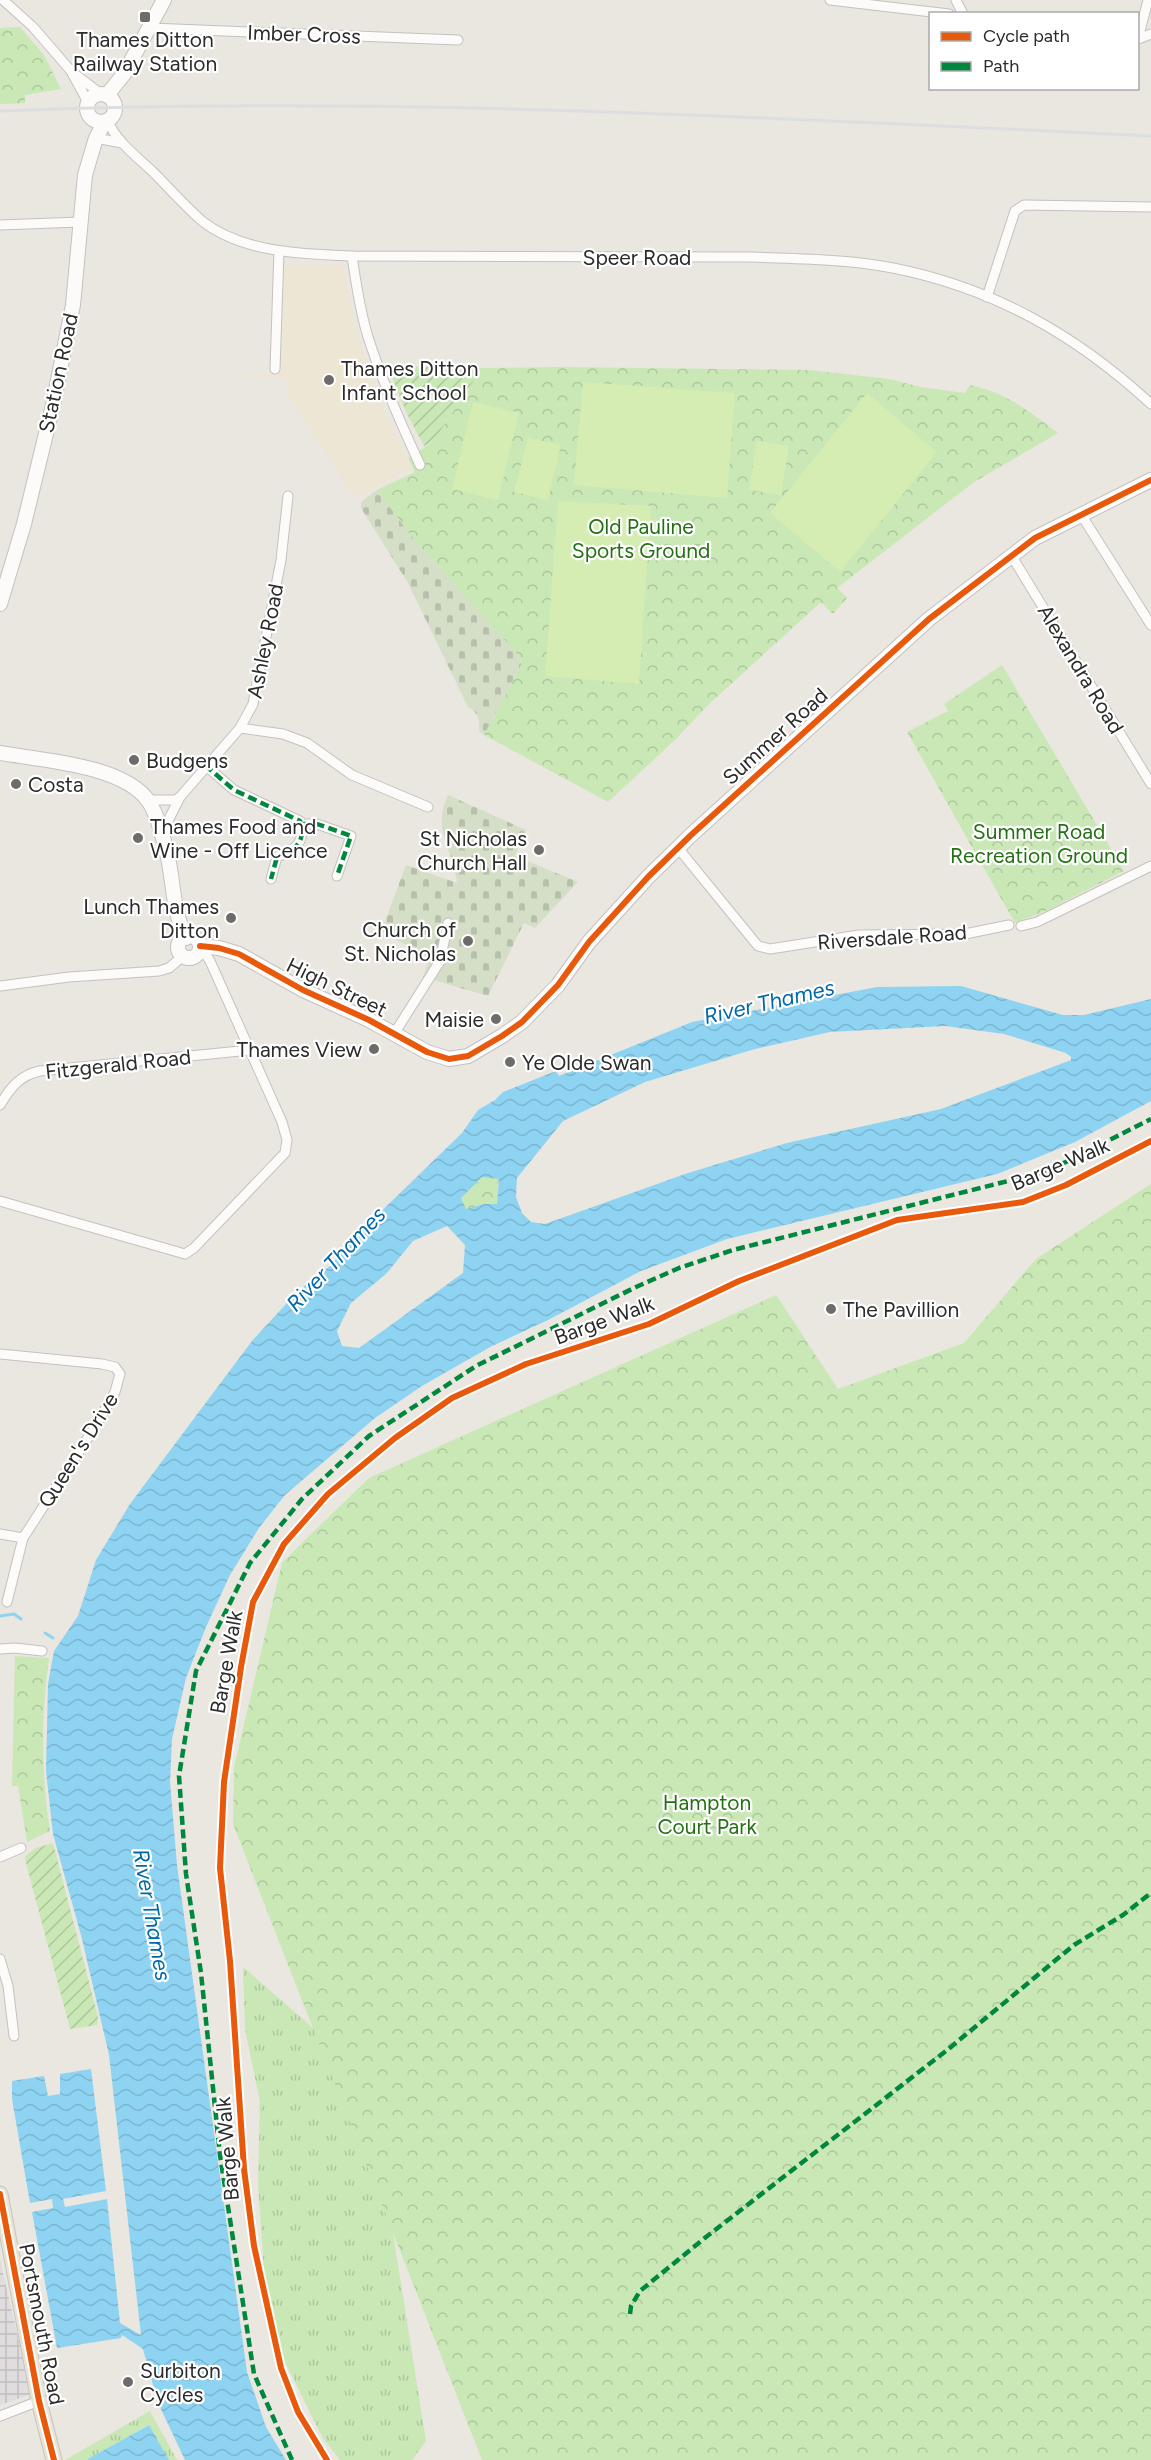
<svg xmlns="http://www.w3.org/2000/svg" width="1151" height="2460" font-family="Figtree,sans-serif">
<style>
.industrial{fill:url(#industrial-grid)}
.education{fill:#eee6d4}
.grass{fill:url(#grass-tufts)}
.forest{fill:url(#forest-crowns)}
.cemetery{fill:url(#cemetery-stones)}
.garden{fill:url(#garden-furrows)}
.pitch{fill:#d5edb3}
.water{fill:url(#water-waves);fill-rule:evenodd}
.lines{fill:none;stroke-linecap:round;stroke-linejoin:round}
.stream{stroke:#8ed4f2;stroke-width:3}
.street-casing{stroke:#c3c2c2;stroke-width:11}
.secondary-casing{stroke:#c3c2c2;stroke-width:16}
.primary-casing{stroke:#c5c4c1;stroke-width:17}
.street{stroke:#fcfbfa;stroke-width:9}
.secondary{stroke:#fcfbfa;stroke-width:14}
.primary{stroke:#e8e3d2;stroke-width:15}
.rail{stroke:#dddedf;stroke-width:3}
.quiet{stroke:#00873e;stroke-width:4.5;stroke-dasharray:9 4.5;stroke-linecap:butt}
.cycleway-casing{stroke:#fff;stroke-width:10}
.cycleway{stroke:#e8590c;stroke-width:6}
.poi-dot{fill:#6e6c6a;stroke:#fff;stroke-width:2}
.labels{text-anchor:middle;dominant-baseline:central;stroke-width:4.5;stroke-linejoin:round;paint-order:stroke}
.street-label{font-size:21px;fill:#2b2b2b;stroke:#fff}
.poi-label{font-size:21px;fill:#2b2b2b;stroke:#fff;text-anchor:start}
.park-label{font-size:21px;fill:#247014;stroke:#fff}
.water-label{font-size:22px;font-style:italic;fill:#0269a9;stroke:#fff}
</style>
<defs>
<pattern id="industrial-grid" width="8" height="8" patternUnits="userSpaceOnUse" patternTransform="scale(1.5)"><rect width="8" height="8" fill="#e0dddf"/><path d="M0 4h8M4 0v8" fill="none" stroke="#c0bec0"/></pattern>
<pattern id="grass-tufts" width="24" height="20" patternUnits="userSpaceOnUse" patternTransform="scale(1.5)"><rect width="24" height="20" fill="#c9e8b6"/><path d="M3 7l-1-3M5 7V3M7 7l1-3M15 17l-1-3M17 17v-4M19 17l1-3" fill="none" stroke="#adc79d"/></pattern>
<pattern id="forest-crowns" width="20" height="18" patternUnits="userSpaceOnUse" patternTransform="scale(1.5)"><rect width="20" height="18" fill="#c9e8b6"/><path d="M2 6a3 3 0 1 1 6 0M12 15a3 3 0 1 1 6 0" fill="none" stroke="#adc79d"/></pattern>
<pattern id="cemetery-stones" width="16" height="16" patternUnits="userSpaceOnUse" patternTransform="scale(1.5)"><rect width="16" height="16" fill="#d5dfc7"/><path d="M2 7V4a2 2 0 0 1 4 0v3zM10 15v-3a2 2 0 0 1 4 0v3z" fill="#b7c0ab"/></pattern>
<pattern id="garden-furrows" width="10" height="10" patternUnits="userSpaceOnUse" patternTransform="scale(1.5)"><rect width="10" height="10" fill="#c9e8b6"/><path d="M-1 1l2-2M0 10L10 0M9 11l2-2" fill="none" stroke="#adc79d"/></pattern>
<pattern id="water-waves" width="16" height="10" patternUnits="userSpaceOnUse" patternTransform="scale(1.5)"><rect width="16" height="10" fill="#8ed4f2"/><path d="M0 5q4-4 8 0t8 0" fill="none" stroke="#7bb6d0"/></pattern>
</defs>
<rect width="100%" height="100%" fill="#eae6e0"/>
<polygon class="industrial" points="0,2260 31,2394 0,2405"/>
<polygon class="education" points="281,265 344,266 354,321 365,360 378,397 412,468 357,497 350,492 287,392 287,382 284,378 278,377 231,378 230,376 279,373"/>
<g class="grass">
<polygon points="243,1967 368,2076 426,2441 412,2460 340,2460 322,2437 283,2358 265,2288 258,2183 260,2102 245,2029"/>
<polygon points="150,2411 177,2460 169,2460 148,2425 88,2460 65,2460"/>
</g>
<g class="forest">
<polygon points="20,27 44,55 61,89 25,95 25,103 0,104 0,28"/>
<path d="M 559,367 L 809,370 L 889,379 L 920,387 L 965,393 L 970,385 C 1009,394 1027,410 1058,433 L 974,482 L 837,588 L 847,598 L 833,614 L 821,602 L 708,705 L 676,739 L 608,802 L 484,735 L 521,665 L 520,657 L 414,540 L 377,490 L 415,472 L 408,458 L 433,442 L 482,368 Z"/>
<polygon points="1002,665 1124,871 1048,910 1015,923 907,732 948,711 944,704"/>
<polygon points="482,1176 499,1178 497,1204 484,1204 466,1209 461,1198"/>
<polygon points="1151,1184 1151,2460 482,2460 233,1824 234,1767 282,1563 309,1536 369,1478 776,1295 838,1389 964,1343 1036,1259"/>
<path d="M 15,1656 L 49,1658 C 41,1715 41,1774 50,1831 L 27,1842 L 18,1786 L 12,1786 Z"/>
</g>
<g class="cemetery">
<path d="M 377,490 L 414,540 L 520,657 L 521,665 L 484,735 L 479,731 C 480,719 479,713 468,707 L 408,583 L 361,508 L 361,502 Z"/>
<path d="M 448,795 L 526,830 L 515,856 L 578,882 L 535,928 L 524,923 L 488,996 L 423,977 L 430,957 L 381,932 L 406,865 L 457,883 C 454,849 431,832 448,795 Z"/>
</g>
<g class="garden">
<polygon points="402,366 482,368 433,442 424,446 406,412 388,367"/>
<polygon points="53,1843 98,2017 97,2025 70,2029 25,1859 25,1856 36,1848"/>
</g>
<g class="pitch">
<polygon points="583,382 735,393 727,498 574,485"/>
<polygon points="867,393 937,452 840,572 770,513"/>
<polygon points="473,402 519,413 498,500 452,489"/>
<polygon points="528,438 561,445 548,500 514,492"/>
<polygon points="757,441 789,446 781,495 749,490"/>
<polygon points="558,501 651,506 639,684 545,676"/>
</g>
<g class="water">
<path d="M 961,986 L 1063,1015 L 1084,1015 L 1151,999 L 1151,1101 L 1075,1142 L 997,1174 L 727,1239 L 641,1271 L 548,1320 L 492,1346 L 422,1386 L 375,1418 L 285,1495 L 259,1528 L 230,1575 L 206,1627 L 186,1678 L 172,1739 L 170,1782 L 177,1865 L 247,2372 L 266,2427 L 286,2460 L 185,2460 L 158,2403 L 143,2349 L 122,2335 L 121,2338 L 57,2348 L 32,2212 L 53,2208 L 52,2199 L 30,2203 L 12,2099 L 12,2081 L 44,2076 L 48,2096 L 60,2094 L 60,2074 L 91,2069 L 106,2191 L 63,2199 L 65,2207 L 107,2199 L 120,2323 L 141,2335 L 109,2055 L 82,1939 L 53,1834 L 46,1771 L 48,1684 L 54,1651 L 78,1616 L 96,1560 L 130,1504 L 252,1341 L 298,1291 L 330,1266 L 361,1231 L 462,1133 L 478,1110 L 495,1100 L 503,1092 L 556,1071 L 559,1076 L 692,1022 L 877,987 ZM 945,1026 L 1004,1034 L 1066,1053 L 1071,1057 L 1071,1060 L 941,1109 L 787,1143 L 688,1173 L 545,1224 L 531,1222 L 522,1213 L 516,1197 L 517,1178 L 563,1121 L 645,1082 L 755,1049 L 830,1032 ZM 482,1177 L 499,1179 L 497,1204 L 484,1204 L 466,1209 L 461,1198 ZM 447,1226 L 465,1245 L 463,1273 L 359,1348 L 342,1346 L 337,1331 L 351,1303 L 386,1274 L 413,1241 Z"/>
<polygon points="149,2425 169,2460 88,2460 88,2459"/>
</g>
<g class="lines">
<g class="stream">
<polyline points="0,1616 14,1614 21,1619"/>
<polyline points="45,1633 53,1638"/>
</g>
<g class="street-casing">
<g id="street">
<polyline points="3,0 33,27 71,71 101,94"/>
<polyline points="830,0 949,14"/>
<polyline points="956,0 963,14"/>
<polyline points="150,28 458,40"/>
<polyline points="1138,39 1148,0"/>
<polyline points="1138,39 1151,34"/>
<polyline points="72,73 88,102"/>
<path d="M 108,121 C 115,140 138,158 153,172 C 169,188 185,206 202,221 C 243,253 302,254 352,256 L 752,257 C 798,259 847,259 893,268 C 994,288 1076,335 1151,404"/>
<polyline points="96,138 122,143"/>
<polyline points="0,225 80,222"/>
<path d="M 352,256 C 356,284 360,311 368,337 C 382,381 401,424 420,465"/>
<polyline points="987,297 1015,211 1024,205 1151,207"/>
<polyline points="275,369 279,251"/>
<polyline points="1082,516 1151,625"/>
<polyline points="1011,555 1151,784"/>
<polyline points="240,728 283,734 307,743 352,775 428,807"/>
<path d="M 205,765 L 234,790 L 300,821 C 307,842 294,851 277,857 L 271,879"/>
<polyline points="148,800 175,800 180,797"/>
<polyline points="302,824 317,824 351,836 337,876"/>
<polyline points="161,835 180,797 240,728 253,704 281,560 288,496"/>
<polyline points="678,848 758,946 770,949 859,935 965,934 1009,925"/>
<polyline points="1021,926 1037,922 1151,866"/>
<polyline points="0,986 69,977 159,971 169,968 183,956"/>
<polyline points="394,1034 440,961 448,923"/>
<path d="M 0,1105 C 10,1088 20,1075 40,1071 L 250,1050"/>
<polyline points="0,1201 185,1254 194,1248 285,1153 287,1140 282,1122 210,961 206,955 199,951"/>
<polyline points="0,1354 102,1364 115,1367 120,1374 115,1392 95,1427 23,1538 7,1602"/>
<polyline points="0,1534 23,1538"/>
<polyline points="0,1649 15,1648 42,1651"/>
<polyline points="0,1857 21,1848"/>
<polyline points="0,1959 8,1986 14,2036"/>
<polyline points="0,2416 39,2401"/>
</g>
</g>
<g class="secondary-casing">
<g id="secondary">
<circle cx="101" cy="108" r="14"/>
<polyline points="107,95 124,74 164,0"/>
<polyline points="0,604 24,524 53,405 73,305 85,175 96,138 104,123"/>
<path d="M 0,753 C 40,760 125,765 149,802 C 158,816 163,837 167,853 C 174,882 172,910 186,938"/>
<circle cx="189" cy="947" r="11"/>
<polyline points="200,946 219,948 239,954 303,990 369,1020 427,1052 449,1059 468,1056 502,1036 522,1022 558,985 589,942 648,877 690,836 929,619 1035,538 1151,480"/>
</g>
</g>
<g class="primary-casing">
<polyline id="primary" points="0,2194 39,2401 54,2460"/>
</g>
<use href="#street" class="street"/>
<use href="#secondary" class="secondary"/>
<use href="#primary" class="primary"/>
<path class="rail" d="M 0,111 C 384,95 768,118 1151,136"/>
<g class="quiet">
<path d="M 205,765 L 234,790 L 300,821 C 307,842 294,851 277,857 L 271,879"/>
<polyline points="302,824 317,824 351,836 337,876"/>
<polyline points="630,2314 631,2306 640,2291 706,2237 946,2051 1074,1945 1123,1915 1151,1893"/>
<polyline points="292,2460 254,2374 220,2155 201,1973 186,1874 179,1776 196,1671 250,1563 302,1499 369,1436 476,1366 636,1287 679,1268 733,1250 1048,1171 1151,1119"/>
</g>
<g class="cycleway-casing">
<g id="cycleway">
<polyline points="200,946 219,948 239,954 303,990 369,1020 427,1052 449,1059 468,1056 502,1036 522,1022 558,985 589,942 648,877 690,836 929,619 1035,538 1151,480"/>
<polyline points="0,2194 39,2401 54,2460"/>
<polyline points="327,2460 298,2412 281,2368 254,2246 244,2169 230,1961 220,1868 224,1782 241,1667 253,1602 284,1544 328,1494 395,1438 452,1398 526,1364 649,1324 739,1281 897,1220 1023,1202 1066,1185 1151,1141"/>
</g>
</g>
<use href="#cycleway" class="cycleway"/>
</g>
<g class="poi-dot">
<rect x="139" y="11" width="12" height="12" rx="3"/>
<circle cx="329" cy="380" r="6"/>
<circle cx="134" cy="760" r="6"/>
<circle cx="16" cy="784" r="6"/>
<circle cx="138" cy="838" r="6"/>
<circle cx="539" cy="850" r="6"/>
<circle cx="231" cy="918" r="6"/>
<circle cx="468" cy="941" r="6"/>
<circle cx="496" cy="1019" r="6"/>
<circle cx="374" cy="1049" r="6"/>
<circle cx="510" cy="1062" r="6"/>
<circle cx="831" cy="1309" r="6"/>
<circle cx="128" cy="2382" r="6"/>
</g>
<g class="labels">
<g class="street-label">
<text transform="translate(304 34) rotate(2)">Imber Cross</text>
<text x="637" y="257">Speer Road</text>
<text transform="translate(58 373) rotate(-78)">Station Road</text>
<text transform="translate(265 641) rotate(-79)">Ashley Road</text>
<text transform="translate(1081 669) rotate(59)">Alexandra Road</text>
<text transform="translate(775 736) rotate(-42)">Summer Road</text>
<text transform="translate(892 937) rotate(-4)">Riversdale Road</text>
<text transform="translate(337 987) rotate(26)">High Street</text>
<text transform="translate(118 1064) rotate(-6)">Fitzgerald Road</text>
<text transform="translate(1060 1164) rotate(-23)">Barge Walk</text>
<text transform="translate(604 1320) rotate(-20)">Barge Walk</text>
<text transform="translate(78 1450) rotate(-58)">Queen's Drive</text>
<text transform="translate(226 1662) rotate(-80)">Barge Walk</text>
<text transform="translate(227 2149) rotate(-95)">Barge Walk</text>
<text transform="translate(42 2324) rotate(79)">Portsmouth Road</text>
</g>
<g class="poi-label">
<text x="145" y="39" text-anchor="middle">Thames Ditton<tspan x="145" dy="24">Railway Station</tspan></text>
<text x="341" y="368">Thames Ditton<tspan x="341" dy="24">Infant School</tspan></text>
<text x="146" y="760">Budgens</text>
<text x="28" y="784">Costa</text>
<text x="150" y="826">Thames Food and<tspan x="150" dy="24">Wine - Off Licence</tspan></text>
<text x="527" y="838" text-anchor="end">St Nicholas<tspan x="527" dy="24">Church Hall</tspan></text>
<text x="219" y="906" text-anchor="end">Lunch Thames<tspan x="219" dy="24">Ditton</tspan></text>
<text x="456" y="929" text-anchor="end">Church of<tspan x="456" dy="24">St. Nicholas</tspan></text>
<text x="484" y="1019" text-anchor="end">Maisie</text>
<text x="362" y="1049" text-anchor="end">Thames View</text>
<text x="522" y="1062">Ye Olde Swan</text>
<text x="843" y="1309">The Pavillion</text>
<text x="140" y="2370">Surbiton<tspan x="140" dy="24">Cycles</tspan></text>
</g>
<g class="park-label">
<text x="641" y="526">Old Pauline<tspan x="641" dy="24">Sports Ground</tspan></text>
<text x="1039" y="831">Summer Road<tspan x="1039" dy="24">Recreation Ground</tspan></text>
<text x="707" y="1802">Hampton<tspan x="707" dy="24">Court Park</tspan></text>
</g>
<g class="water-label">
<text transform="translate(769 1002) rotate(-13)">River Thames</text>
<text transform="translate(336 1259) rotate(-47)">River Thames</text>
<text transform="translate(152 1915) rotate(80)">River Thames</text>
</g>
</g>
<rect x="929" y="12" width="210" height="78" fill="#ffffff" stroke="#aaaaaa" stroke-width="1.5"/>
<rect x="941" y="32" width="30" height="9" fill="#e8590c" stroke="#aaaaaa" stroke-width="1.5"/>
<text x="983" y="42" font-size="18" fill="#2b2b2b">Cycle path</text>
<rect x="941" y="62" width="30" height="9" fill="#00873e" stroke="#aaaaaa" stroke-width="1.5"/>
<text x="983" y="72" font-size="18" fill="#2b2b2b">Path</text>
</svg>
